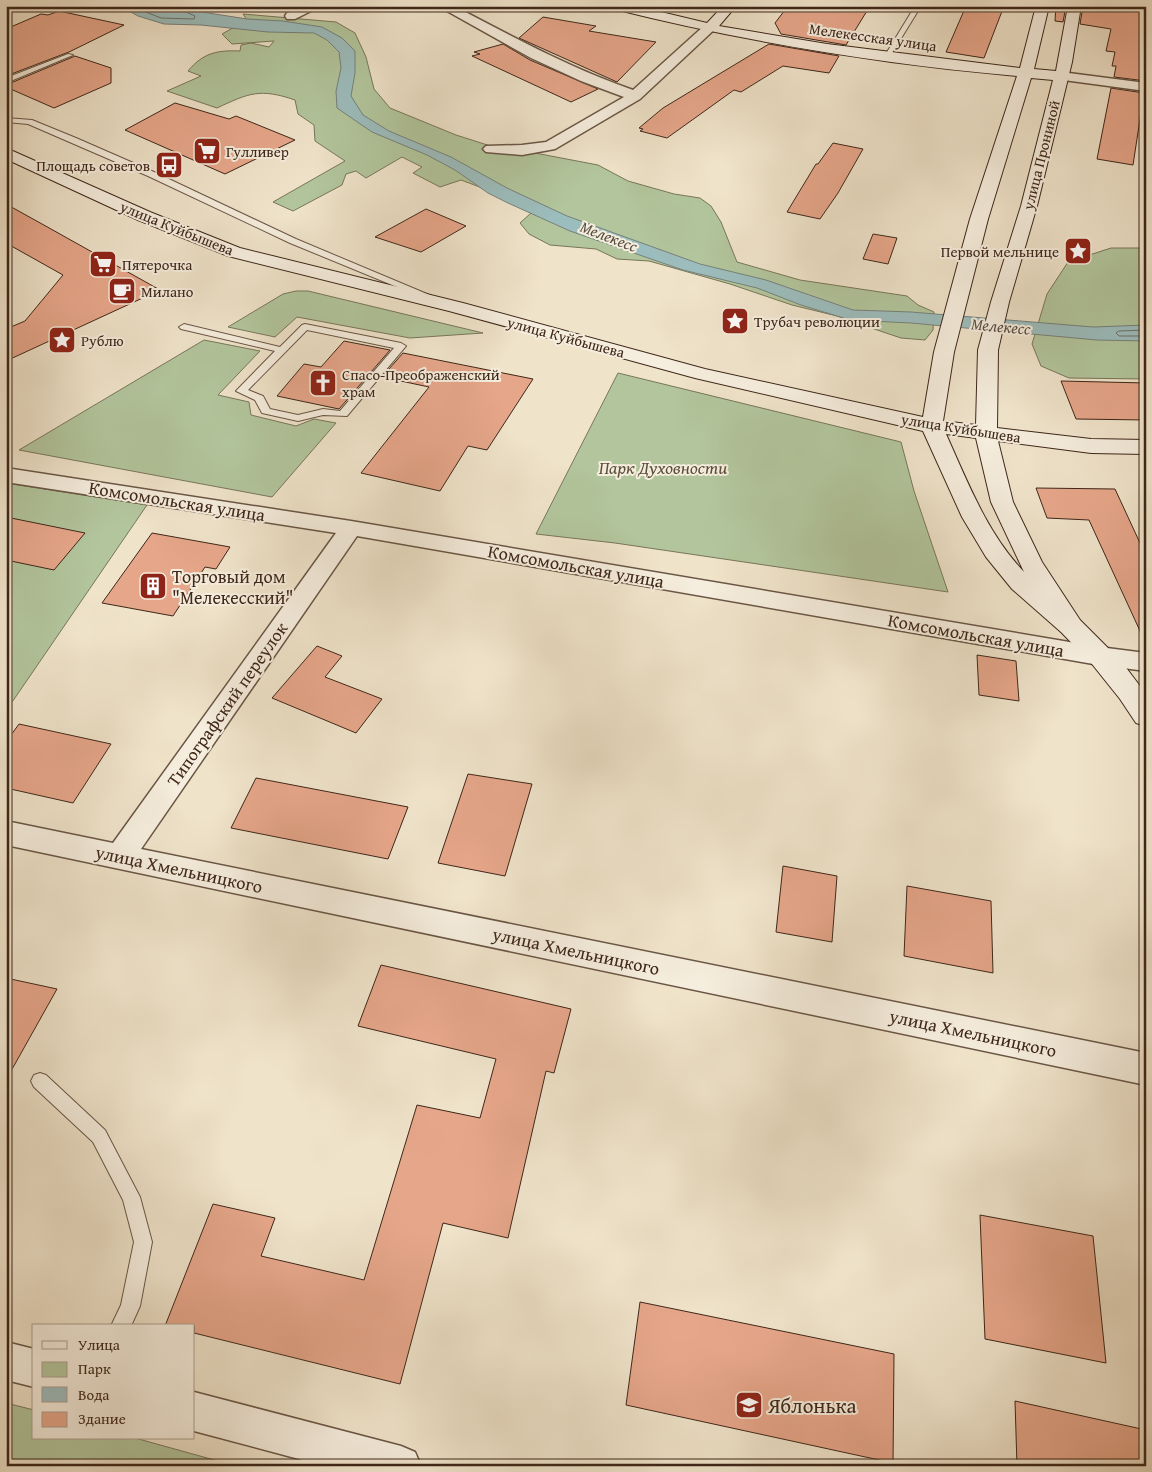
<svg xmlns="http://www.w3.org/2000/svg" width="1152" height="1472" font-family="'Gentium Book Plus',serif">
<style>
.green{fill:#b2c59c;stroke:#78765a}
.water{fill:#9cbdbd;stroke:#76817b}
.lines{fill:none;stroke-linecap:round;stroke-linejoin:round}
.shore{stroke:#6d726b;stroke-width:1}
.building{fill:#e6a68a;stroke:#3e2719}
.lane-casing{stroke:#6a5645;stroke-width:2}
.street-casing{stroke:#6a5645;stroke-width:3}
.secondary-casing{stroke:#3e2719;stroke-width:2}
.lane{fill:#f5eddd;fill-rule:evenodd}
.street{fill:#f5eddd;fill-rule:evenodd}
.secondary{fill:#f5eddd;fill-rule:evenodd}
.labels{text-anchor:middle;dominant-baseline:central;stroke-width:4;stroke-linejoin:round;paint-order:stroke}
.far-street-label{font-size:15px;fill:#3e2719;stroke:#f5eddd}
.far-poi-label{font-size:15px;fill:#3e2719;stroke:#f5eddd;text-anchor:start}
.far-water-label{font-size:16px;font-style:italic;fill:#564c42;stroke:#f5eddd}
.park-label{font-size:18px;font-style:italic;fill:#5b4e3a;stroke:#f5eddd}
.street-label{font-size:18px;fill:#3e2719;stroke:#f5eddd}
.poi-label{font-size:18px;fill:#3e2719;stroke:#f5eddd;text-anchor:start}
.near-poi-label{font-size:21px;fill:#3e2719;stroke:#f5eddd;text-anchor:start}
</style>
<rect width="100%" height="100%" fill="#efe3ca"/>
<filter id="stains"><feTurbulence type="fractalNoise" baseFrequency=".004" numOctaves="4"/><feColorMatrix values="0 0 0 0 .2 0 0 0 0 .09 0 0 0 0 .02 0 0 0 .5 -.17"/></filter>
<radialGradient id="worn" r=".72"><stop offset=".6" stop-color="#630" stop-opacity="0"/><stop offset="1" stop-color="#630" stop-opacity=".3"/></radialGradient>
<g class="green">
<path d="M 243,14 L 336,22 L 355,33 L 366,57 L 374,89 L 390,108 L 456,135 L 500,149 L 535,153 L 598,165 L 628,181 L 674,194 L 700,198 L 711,206 L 721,222 L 737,262 L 800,280 L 907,296 L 918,305 L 934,312 L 933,330 L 925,340 L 901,338 L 883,332 L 837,316 L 792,305 L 730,284 L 649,261 L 617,259 L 596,249 L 550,245 L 529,234 L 520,223 L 531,213 L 501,195 L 461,180 L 440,187 L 413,173 L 422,167 L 402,157 L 366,178 L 356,171 L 346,174 L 342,185 L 293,211 L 273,202 L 345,161 L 315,141 L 314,125 L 298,114 L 295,100 C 260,88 249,93 217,108 L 167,91 L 201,76 L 188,71 C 203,53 217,50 240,51 L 241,45 L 251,43 L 269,47 L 274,41 L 232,44 L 222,34 L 247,20 Z"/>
<polygon points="1111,248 1146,248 1146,379 1069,378 1041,366 1032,344 1047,294 1068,262"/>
<polygon points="296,291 308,291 483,333 410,338 297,317 275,337 228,327 283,294"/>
<polygon points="204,340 260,351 218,395 249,402 251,415 296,426 314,419 336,423 272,497 19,450"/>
<polygon points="618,373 901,442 914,491 948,592 615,543 536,534"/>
<polygon points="6,483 147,505 6,711"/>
<polygon points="6,1403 34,1410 34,1438 135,1438 236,1466 6,1466"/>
</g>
<polygon class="water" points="120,6 182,6 202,12 247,19 283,21 322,27 342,38 355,51 355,73 351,96 363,115 389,131 451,157 507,188 567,216 700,264 766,280 853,310 911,312 1093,327 1146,325 1146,341 1097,340 911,323 850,320 801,305 757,288 683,270 570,231 508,203 488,193 455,170 427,155 372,132 337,108 336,91 341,68 339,52 327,40 314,33 268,32 201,25 164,24 138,16"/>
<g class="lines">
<g class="shore">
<polyline points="131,6 161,18 194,19 195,16 186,12 184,6"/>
<polyline points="1146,330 1119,331 1116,333 1119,336 1146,336"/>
</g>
</g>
<g class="building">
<polygon points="788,6 870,6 846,45 781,34 775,23"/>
<polygon points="966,6 1004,6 984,58 946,52"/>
<polygon points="1056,6 1066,6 1063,22 1055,21"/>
<polygon points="1083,6 1146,6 1146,81 1114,77 1116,66 1112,66 1115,52 1106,51 1111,29 1080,24"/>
<polygon points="59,11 124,25 69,52 6,76 6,29 41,14 48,15"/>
<polygon points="543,17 596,26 589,31 656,42 617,82 519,38"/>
<polygon points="503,44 530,60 598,89 571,102 472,56 480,54 474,52"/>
<polygon points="769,44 839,56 829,73 783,66 741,92 734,90 667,138 640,131 643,129 639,128 663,108"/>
<polygon points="75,56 111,68 111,83 54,108 6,87 6,85"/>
<polygon points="1111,88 1144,93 1133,165 1097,159"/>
<polygon points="175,103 229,119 236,116 295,140 225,174 125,130"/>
<polygon points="833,143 863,149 838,193 820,219 787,212 816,164 818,164"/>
<polygon points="6,204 51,229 160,290 6,361 6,329 25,321 63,275 6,243"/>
<polygon points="426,209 466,226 421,252 375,237"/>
<polygon points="873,234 897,238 888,264 863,259"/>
<polygon points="344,341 390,350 339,409 277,396 304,364 321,367"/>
<polygon points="403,353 533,379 487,450 468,446 440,491 361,473 429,387 382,377"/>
<polygon points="1061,381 1146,383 1146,420 1076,419"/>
<polygon points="1036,488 1115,489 1146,556 1146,644 1089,520 1047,518"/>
<polygon points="6,517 85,533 54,570 6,560"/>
<polygon points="152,533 230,547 216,569 205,567 173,616 102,603"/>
<polygon points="317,646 342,656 325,677 382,699 356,733 272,698"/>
<polygon points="977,655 1016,661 1019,701 979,695"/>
<polygon points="19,724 111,744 73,803 6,788 6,742"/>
<polygon points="468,774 532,784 505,876 438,863"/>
<polygon points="256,778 408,807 388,859 231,828"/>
<polygon points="783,866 837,876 832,942 776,932"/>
<polygon points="907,886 991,901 993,973 904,956"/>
<polygon points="381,965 571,1009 554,1073 546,1071 508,1238 443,1223 400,1384 194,1333 194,1326 165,1326 213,1204 275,1218 261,1256 364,1280 417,1105 480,1118 496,1059 358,1026"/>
<polygon points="6,978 57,989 6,1080"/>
<polygon points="980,1215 1093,1236 1106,1363 985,1339"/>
<polygon points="640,1302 894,1354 893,1463 626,1405"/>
<polygon points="1015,1401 1146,1430 1146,1466 1017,1466"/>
</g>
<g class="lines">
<g class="lane-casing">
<g id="lane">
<polygon points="915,6 921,6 889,58 885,58 884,57"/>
<polygon points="68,54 73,55 6,83 6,78"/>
<polygon points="6,118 32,120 76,138 154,172 296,239 439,299 437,301 431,301 290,243 148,176 28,124 6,122"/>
<path d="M 184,324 L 280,347 L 302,325 L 305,324 L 401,343 L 406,346 L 347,416 L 323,415 L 298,421 L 262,413 L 255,400 L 236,391 L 275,351 L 181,329 L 179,327 ZM 307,330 L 394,348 L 340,411 L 323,409 L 298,415 L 270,409 L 263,396 L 248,390 Z"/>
<polygon points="40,1073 46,1075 105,1130 140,1197 152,1242 140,1306 131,1326 111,1326 121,1305 134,1242 123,1200 93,1142 34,1087 31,1081 34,1075"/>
</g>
</g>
<g class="street-casing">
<g id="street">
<polygon points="304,6 321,6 295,19 287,19 285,16 287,13"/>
<path d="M 438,6 L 454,6 C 513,37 570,68 633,90 L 705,25 L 710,24 L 716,28 L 640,99 L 555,149 L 522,155 L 486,152 L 483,149 L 486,146 L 522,145 L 546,142 L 624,97 L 581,81 L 531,58 Z"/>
<polygon points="1061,72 1146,83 1146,91 1056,79 1054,76"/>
<polygon points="6,468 351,521 1099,647 1146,653 1146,671 1099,665 357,536 141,849 1146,1053 1146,1085 6,845 6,821 113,843 336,533 6,482"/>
<polygon points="6,1342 34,1349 34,1387 6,1380"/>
<polygon points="194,1392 401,1446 415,1452 421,1466 325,1466 194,1431"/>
</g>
</g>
<g class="secondary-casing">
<path id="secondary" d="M 613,6 L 636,6 L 707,23 L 723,6 L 736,6 L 719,26 L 827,44 L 1020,68 L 1036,6 L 1049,6 L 1034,69 L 1056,71 L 1068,6 L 1081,6 L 1072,62 L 1037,206 L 1009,302 L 998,350 L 997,428 L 1091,439 L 1146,440 L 1146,454 L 1091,453 L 998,441 L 1013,502 L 1042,562 L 1080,620 L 1121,661 L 1146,694 L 1146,726 L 1136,723 L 1120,699 L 1092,664 L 1061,632 L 1012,589 L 986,557 L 962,517 L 923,431 L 695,378 L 449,311 L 228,256 L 138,220 L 6,159 L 6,148 L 150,212 L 240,248 L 463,303 L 705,369 L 923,417 L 934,352 L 970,219 L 1017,76 C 882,64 746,42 614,9 ZM 1031,78 L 1053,80 L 1021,206 L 991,302 L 978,350 L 976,425 L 943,421 L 954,352 L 988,219 ZM 946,434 L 976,438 L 991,502 L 1024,572 C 987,533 968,483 946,434 Z"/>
</g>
<use href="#lane" class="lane"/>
<use href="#street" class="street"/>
<use href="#secondary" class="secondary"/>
</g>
<defs>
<g id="supermarket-square" transform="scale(1.4375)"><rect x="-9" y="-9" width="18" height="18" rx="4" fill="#8f2418" stroke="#f5eddd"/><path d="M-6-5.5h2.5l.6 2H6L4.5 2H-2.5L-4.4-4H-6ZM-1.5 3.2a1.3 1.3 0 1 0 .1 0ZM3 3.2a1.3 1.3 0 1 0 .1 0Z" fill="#fff"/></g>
<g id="bus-square" transform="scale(1.4375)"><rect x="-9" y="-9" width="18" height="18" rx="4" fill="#8f2418" stroke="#f5eddd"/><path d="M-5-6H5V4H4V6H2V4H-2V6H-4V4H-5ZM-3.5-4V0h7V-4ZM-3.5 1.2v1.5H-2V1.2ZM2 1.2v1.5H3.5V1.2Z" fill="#fff"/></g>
<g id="sight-square" transform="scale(1.4375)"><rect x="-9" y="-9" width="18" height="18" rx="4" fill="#8f2418" stroke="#f5eddd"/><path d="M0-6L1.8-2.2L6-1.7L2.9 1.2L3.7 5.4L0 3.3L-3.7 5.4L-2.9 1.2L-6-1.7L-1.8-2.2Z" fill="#fff"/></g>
<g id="cafe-square" transform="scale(1.4375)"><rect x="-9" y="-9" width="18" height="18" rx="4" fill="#8f2418" stroke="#f5eddd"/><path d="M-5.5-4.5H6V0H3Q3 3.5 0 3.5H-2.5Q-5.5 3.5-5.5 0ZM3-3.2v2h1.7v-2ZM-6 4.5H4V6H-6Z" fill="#fff"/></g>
<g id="church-square" transform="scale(1.4375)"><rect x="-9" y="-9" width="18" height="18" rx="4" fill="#8f2418" stroke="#f5eddd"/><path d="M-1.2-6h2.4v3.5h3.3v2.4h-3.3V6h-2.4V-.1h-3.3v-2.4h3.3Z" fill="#fff"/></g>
<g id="building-square" transform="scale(1.4375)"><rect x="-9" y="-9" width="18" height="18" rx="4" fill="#8f2418" stroke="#f5eddd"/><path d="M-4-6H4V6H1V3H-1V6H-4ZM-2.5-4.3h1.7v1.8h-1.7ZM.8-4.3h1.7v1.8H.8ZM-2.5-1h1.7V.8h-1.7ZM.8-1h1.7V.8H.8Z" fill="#fff"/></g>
<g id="school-square" transform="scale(1.4375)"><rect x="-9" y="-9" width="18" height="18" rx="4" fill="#8f2418" stroke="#f5eddd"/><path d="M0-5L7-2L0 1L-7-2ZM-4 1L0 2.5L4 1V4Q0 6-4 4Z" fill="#fff"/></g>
</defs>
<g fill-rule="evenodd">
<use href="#supermarket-square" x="207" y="151"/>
<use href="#bus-square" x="169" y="165"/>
<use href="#sight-square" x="1078" y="251"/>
<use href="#supermarket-square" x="103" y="264"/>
<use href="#cafe-square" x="122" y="291"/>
<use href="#sight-square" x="735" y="321"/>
<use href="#sight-square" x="62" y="340"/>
<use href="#church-square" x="323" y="383"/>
<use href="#building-square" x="153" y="586"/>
<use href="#school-square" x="749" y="1405"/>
</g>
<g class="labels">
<g class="far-street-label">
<text transform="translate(873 37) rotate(8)">Мелекесская улица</text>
<text transform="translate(1041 155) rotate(-76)">улица Прониной</text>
<text transform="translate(177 228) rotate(22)">улица Куйбышева</text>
<text transform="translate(566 337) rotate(15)">улица Куйбышева</text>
<text transform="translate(961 428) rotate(9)">улица Куйбышева</text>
</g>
<g class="far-poi-label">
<text x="226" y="151">Гулливер</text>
<text x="150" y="165" text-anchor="end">Площадь советов</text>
<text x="1059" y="251" text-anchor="end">Первой мельнице</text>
<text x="122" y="264">Пятерочка</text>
<text x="141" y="291">Милано</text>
<text x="754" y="321">Трубач революции</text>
<text x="81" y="340">Рублю</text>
<text x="342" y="374">Спасо-Преображенский<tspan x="342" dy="17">храм</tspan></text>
</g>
<g class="far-water-label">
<text transform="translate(609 236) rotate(21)">Мелекесс</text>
<text transform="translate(1001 326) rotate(5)">Мелекесс</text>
</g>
<g class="park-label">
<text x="663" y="467">Парк Духовности</text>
</g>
<g class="street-label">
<text transform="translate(177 501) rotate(9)">Комсомольская улица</text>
<text transform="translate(576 566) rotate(10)">Комсомольская улица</text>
<text transform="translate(976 635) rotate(10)">Комсомольская улица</text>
<text transform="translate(227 704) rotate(-55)">Типографский переулок</text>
<text transform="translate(179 869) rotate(12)">улица Хмельницкого</text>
<text transform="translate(576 951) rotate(12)">улица Хмельницкого</text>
<text transform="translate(973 1033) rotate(12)">улица Хмельницкого</text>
</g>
<g class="poi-label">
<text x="172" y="576">Торговый дом<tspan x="172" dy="21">"Мелекесский"</tspan></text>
</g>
<g class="near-poi-label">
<text x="768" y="1405">Яблонька</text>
</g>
</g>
<rect width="1152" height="1472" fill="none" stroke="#efe3ca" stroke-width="25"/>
<rect x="8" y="8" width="1137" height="1457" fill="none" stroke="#3e2719" stroke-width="2.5"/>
<rect x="12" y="12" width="1127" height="1447" fill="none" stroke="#3e2719"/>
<rect x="32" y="1324" width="162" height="115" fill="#f5eddd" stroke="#ac9e8f"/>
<rect x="42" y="1341" width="25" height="8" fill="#f5eddd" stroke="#ac9e8f"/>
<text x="78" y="1350" font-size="15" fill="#3e2719">Улица</text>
<rect x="42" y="1362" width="25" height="15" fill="#b2c59c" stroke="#ac9e8f"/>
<text x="78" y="1374" font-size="15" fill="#3e2719">Парк</text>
<rect x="42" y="1387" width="25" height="15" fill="#9cbdbd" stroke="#ac9e8f"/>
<text x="78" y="1400" font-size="15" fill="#3e2719">Вода</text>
<rect x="42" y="1412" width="25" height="15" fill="#e6a68a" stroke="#ac9e8f"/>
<text x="78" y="1424" font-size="15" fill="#3e2719">Здание</text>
<rect width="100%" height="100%" filter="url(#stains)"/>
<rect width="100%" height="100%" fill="url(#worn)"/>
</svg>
